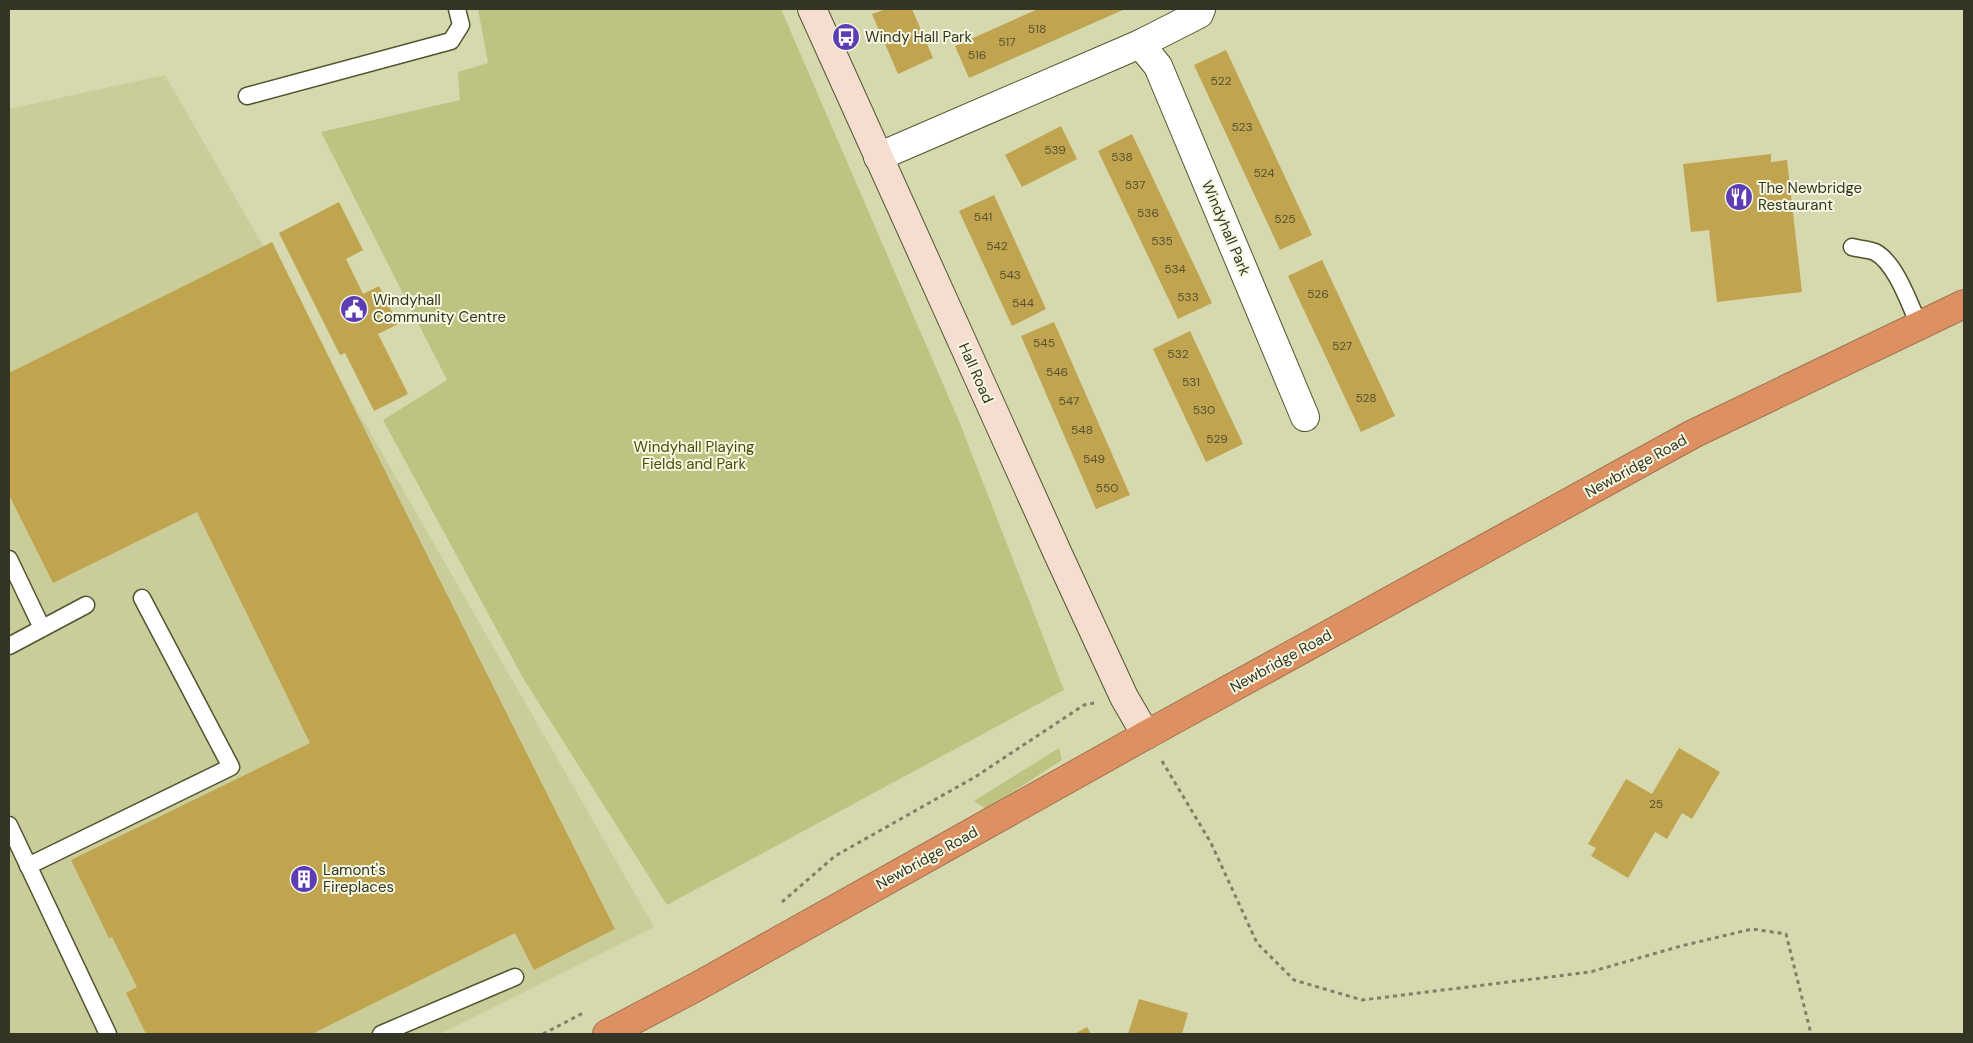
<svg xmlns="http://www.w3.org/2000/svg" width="1973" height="1043" font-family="'DM Sans',sans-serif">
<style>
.built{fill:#cacd9a}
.green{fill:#bfc382}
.building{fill:#c0a44f}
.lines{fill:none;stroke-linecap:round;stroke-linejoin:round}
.lane-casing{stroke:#52542d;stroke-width:19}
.street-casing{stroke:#52542d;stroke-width:30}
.secondary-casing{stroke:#52542d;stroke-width:30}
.highway-casing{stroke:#a2714d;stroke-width:30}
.path{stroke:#7f8164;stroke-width:3;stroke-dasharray:4 4;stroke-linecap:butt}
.lane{stroke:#fff;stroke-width:16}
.street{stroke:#fff;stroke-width:28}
.secondary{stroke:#f5ded0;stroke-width:28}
.highway{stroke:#dd9163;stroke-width:28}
.labels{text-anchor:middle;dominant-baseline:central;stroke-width:4;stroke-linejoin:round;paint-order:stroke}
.number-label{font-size:12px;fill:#57512f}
.poi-label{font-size:15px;fill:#343524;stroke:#f6f8e2;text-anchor:start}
.street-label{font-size:15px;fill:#343524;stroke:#f6f8e2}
.park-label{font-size:15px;fill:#4a4c08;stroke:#f6f8e2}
</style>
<rect width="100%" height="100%" fill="#d6d9ae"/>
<polygon class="built" points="165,75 654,927 440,1034 9,1034 9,109"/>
<g class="green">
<polygon points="478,9 781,9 959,421 1064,690 667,905 523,678 383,420 447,380 321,132 460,100 458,72 488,63"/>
<polygon points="1059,748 1062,760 986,809 974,801"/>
</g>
<g class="building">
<polygon points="886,9 912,9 933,58 898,74 872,14"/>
<polygon points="1038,9 1125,9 969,78 955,46"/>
<polygon points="1226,50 1312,235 1280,250 1194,65"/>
<polygon points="1061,126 1077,159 1022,187 1005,155"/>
<polygon points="1132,134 1212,303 1178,319 1098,151"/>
<polygon points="1771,154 1771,162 1787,160 1802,292 1717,302 1709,230 1691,232 1683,164"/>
<polygon points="994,195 1046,309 1012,326 959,211"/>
<polygon points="339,202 363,250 346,259 363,294 379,286 398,324 378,334 408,394 374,411 345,353 340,355 279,233"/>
<polygon points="272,242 398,497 615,929 534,970 515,933 312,1034 146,1034 126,993 137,987 112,937 109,938 71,860 310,743 197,512 53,583 9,495 9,373"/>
<polygon points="1322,260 1395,416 1361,432 1288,276"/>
<polygon points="1054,322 1130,495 1096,509 1021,336"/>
<polygon points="1190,331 1243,444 1206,462 1153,349"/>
<polygon points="1679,748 1720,772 1692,819 1682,813 1667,839 1655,832 1628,878 1591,856 1596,848 1588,844 1626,779 1652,794"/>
<polygon points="1139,999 1188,1013 1182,1034 1128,1034"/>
<polygon points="1087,1027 1091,1034 1074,1034"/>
</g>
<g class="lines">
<g class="lane-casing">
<g id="lane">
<polyline points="247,96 451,41 461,25 457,9"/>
<path d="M 1852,247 C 1859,249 1868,249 1875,252 C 1896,263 1910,305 1919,325"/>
<polyline points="9,559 42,628"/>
<polyline points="9,646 86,605"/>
<polyline points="9,825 108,1034"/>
<polyline points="28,866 231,767 142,598"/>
<polyline points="381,1034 515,977"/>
</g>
</g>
<g class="street-casing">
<g id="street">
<polyline points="1140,44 1199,14 1201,9"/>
<polyline points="878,157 1140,44 1158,66 1305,417"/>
</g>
</g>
<g class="secondary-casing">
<polyline id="secondary" points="812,9 1058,554 1124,697 1146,735"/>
</g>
<g class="highway-casing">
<polyline id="highway" points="607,1034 698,986 1146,735 1693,434 1964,304"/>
</g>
<g class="path">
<polyline points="1162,761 1211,843 1257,943 1294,980 1362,1000 1590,972 1681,946 1752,929 1786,934 1811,1034"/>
<polyline points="782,902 835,856 975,777 1084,705 1094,703"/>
<polyline points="543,1034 585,1012"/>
</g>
<use href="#lane" class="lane"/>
<use href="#street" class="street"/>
<use href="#secondary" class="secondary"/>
<use href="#highway" class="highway"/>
</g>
<defs>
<g id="bus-disc" transform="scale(1.4375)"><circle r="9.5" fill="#5e3cb4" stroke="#f6f8e2"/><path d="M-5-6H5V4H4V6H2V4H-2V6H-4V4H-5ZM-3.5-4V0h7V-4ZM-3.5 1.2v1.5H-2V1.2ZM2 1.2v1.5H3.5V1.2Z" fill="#fff"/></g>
<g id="restaurant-disc" transform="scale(1.4375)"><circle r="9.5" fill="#5e3cb4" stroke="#f6f8e2"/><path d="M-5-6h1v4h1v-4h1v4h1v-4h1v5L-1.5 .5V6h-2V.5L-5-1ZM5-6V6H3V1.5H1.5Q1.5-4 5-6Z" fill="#fff"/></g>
<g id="civic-disc" transform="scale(1.4375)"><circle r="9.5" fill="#5e3cb4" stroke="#f6f8e2"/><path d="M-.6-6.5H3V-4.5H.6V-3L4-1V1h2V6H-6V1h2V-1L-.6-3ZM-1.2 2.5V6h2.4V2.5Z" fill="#fff"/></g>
<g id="building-disc" transform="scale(1.4375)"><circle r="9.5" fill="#5e3cb4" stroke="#f6f8e2"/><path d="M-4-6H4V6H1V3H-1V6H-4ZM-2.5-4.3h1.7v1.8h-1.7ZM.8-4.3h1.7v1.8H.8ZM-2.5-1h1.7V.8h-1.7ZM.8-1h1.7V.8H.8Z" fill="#fff"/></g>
</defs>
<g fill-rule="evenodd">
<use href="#bus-disc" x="846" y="37"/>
<use href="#restaurant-disc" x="1739" y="197"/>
<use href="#civic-disc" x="354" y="309"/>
<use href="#building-disc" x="304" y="879"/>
</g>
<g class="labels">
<g class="number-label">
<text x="1037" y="29">518</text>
<text x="1007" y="42">517</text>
<text x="977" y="55">516</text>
<text x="1221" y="81">522</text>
<text x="1242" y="127">523</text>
<text x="1055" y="150">539</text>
<text x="1122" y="157">538</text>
<text x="1264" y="173">524</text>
<text x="1135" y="185">537</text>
<text x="1148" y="213">536</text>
<text x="983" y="217">541</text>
<text x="1285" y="219">525</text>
<text x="1162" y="241">535</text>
<text x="997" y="246">542</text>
<text x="1175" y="269">534</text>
<text x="1010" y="275">543</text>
<text x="1318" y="294">526</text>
<text x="1188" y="297">533</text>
<text x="1023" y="303">544</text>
<text x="1044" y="343">545</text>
<text x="1342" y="346">527</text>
<text x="1178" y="354">532</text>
<text x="1057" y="372">546</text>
<text x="1191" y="382">531</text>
<text x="1366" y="398">528</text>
<text x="1069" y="401">547</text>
<text x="1204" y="410">530</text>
<text x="1082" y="430">548</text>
<text x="1217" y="439">529</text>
<text x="1094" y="459">549</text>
<text x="1107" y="488">550</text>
<text x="1656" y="804">25</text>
</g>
<g class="poi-label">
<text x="865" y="37">Windy Hall Park</text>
<text x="1758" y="188">The Newbridge<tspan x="1758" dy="17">Restaurant</tspan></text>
<text x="373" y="300">Windyhall<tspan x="373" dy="17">Community Centre</tspan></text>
<text x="323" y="870">Lamont's<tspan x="323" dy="17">Fireplaces</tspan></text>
</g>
<g class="street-label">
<text transform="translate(1226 228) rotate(67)">Windyhall Park</text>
<text transform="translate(976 373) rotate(66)">Hall Road</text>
<text transform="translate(1636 466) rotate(-29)">Newbridge Road</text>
<text transform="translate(1281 661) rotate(-29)">Newbridge Road</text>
<text transform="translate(927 858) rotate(-29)">Newbridge Road</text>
</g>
<g class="park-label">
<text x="694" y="447">Windyhall Playing<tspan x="694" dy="17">Fields and Park</tspan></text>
</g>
</g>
<rect width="1973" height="1043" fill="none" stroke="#343524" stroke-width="20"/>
</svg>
